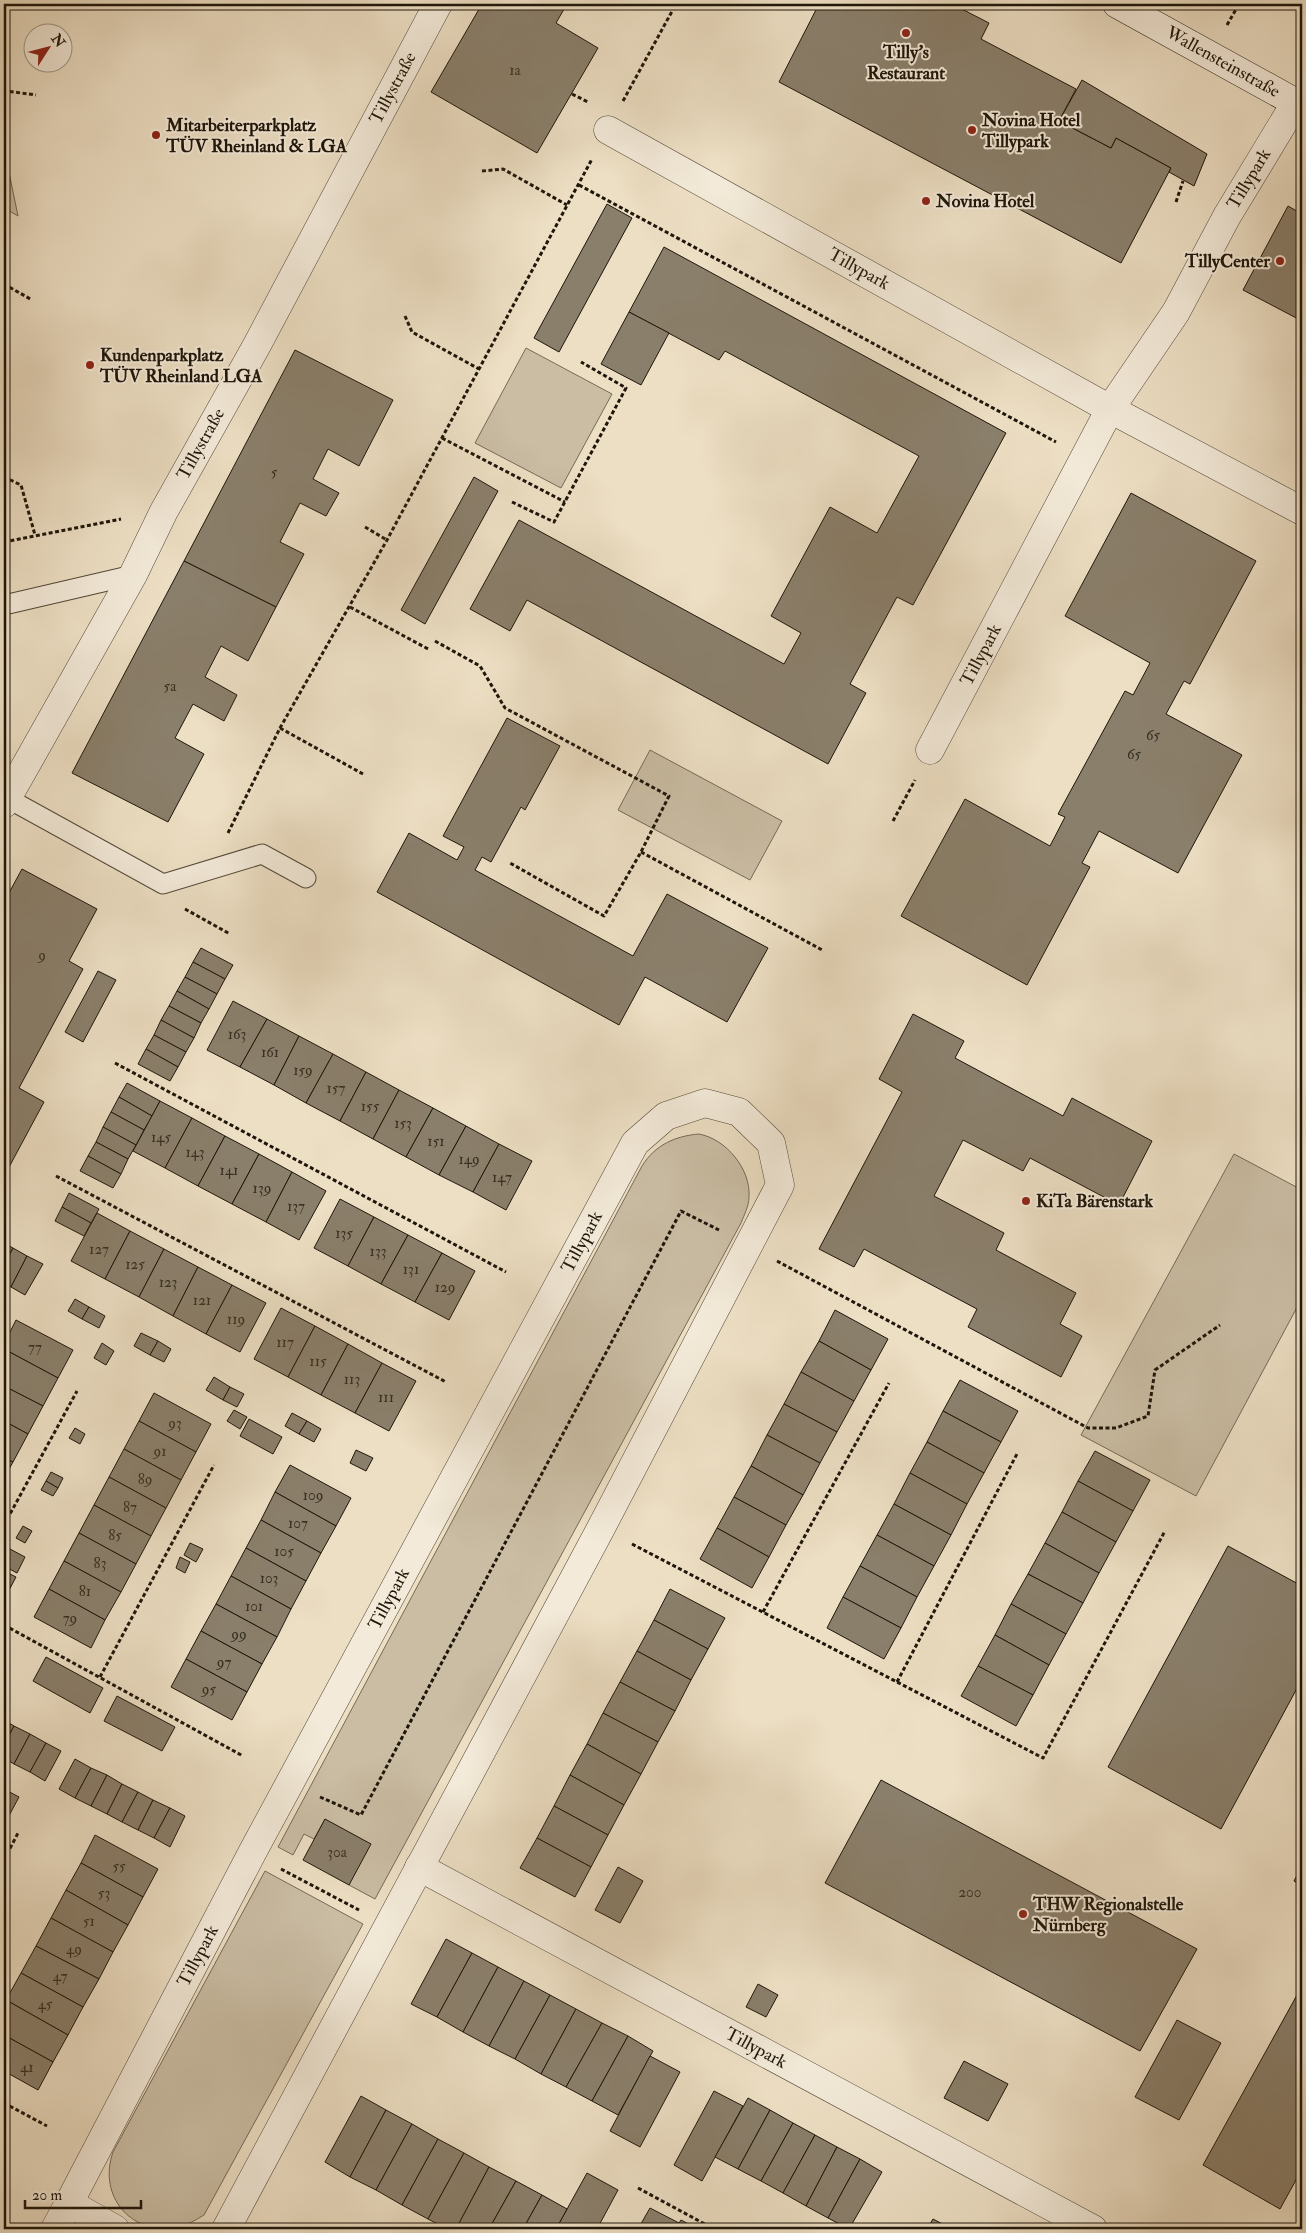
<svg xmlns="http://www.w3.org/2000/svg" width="1306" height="2233" font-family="'IM FELL Double Pica',serif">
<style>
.green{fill:#cabda4;stroke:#746a57}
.building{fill:#8a7f6b;stroke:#1e160a}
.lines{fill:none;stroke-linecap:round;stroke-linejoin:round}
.lane-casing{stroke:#524838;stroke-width:21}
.street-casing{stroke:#524838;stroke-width:29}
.secondary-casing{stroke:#1e160a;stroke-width:29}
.path{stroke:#1e160a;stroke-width:3;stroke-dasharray:4 2.5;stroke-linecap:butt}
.lane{stroke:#f3ead9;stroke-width:19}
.street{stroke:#f3ead9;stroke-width:28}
.secondary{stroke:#f3ead9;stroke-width:28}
.poi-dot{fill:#8f2418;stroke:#f3ead9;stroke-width:2}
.labels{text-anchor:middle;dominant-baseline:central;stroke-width:4;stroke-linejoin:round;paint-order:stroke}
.number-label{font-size:15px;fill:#393022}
.poi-label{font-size:18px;font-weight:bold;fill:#1e160a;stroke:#f3ead9;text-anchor:start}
.street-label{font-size:18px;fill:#1e160a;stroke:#f3ead9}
</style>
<rect width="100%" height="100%" fill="#eddfc4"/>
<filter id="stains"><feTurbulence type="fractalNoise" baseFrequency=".004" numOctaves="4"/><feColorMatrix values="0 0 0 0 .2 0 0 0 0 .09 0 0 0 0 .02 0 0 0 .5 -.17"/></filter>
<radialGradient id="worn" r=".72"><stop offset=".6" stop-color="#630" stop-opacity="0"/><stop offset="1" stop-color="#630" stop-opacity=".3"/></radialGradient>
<g class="green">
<polygon points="4,148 18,216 4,208"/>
<polygon points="526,348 612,394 561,488 475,443"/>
<polygon points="650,750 782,821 750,880 618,810"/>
<path d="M 699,1134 C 726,1139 751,1169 749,1197 C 749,1206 744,1215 741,1223 L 375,1899 L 349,1885 L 325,1819 L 314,1839 L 304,1834 L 293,1855 L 278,1847 L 642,1166 C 655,1145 675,1136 699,1134 Z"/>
<polygon points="1234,1154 1302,1190 1302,1298 1196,1496 1081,1435"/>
<path d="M 265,1871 L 363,1924 L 204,2215 C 194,2221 181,2229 169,2229 C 125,2230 99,2192 113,2152 Z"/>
</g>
<g class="building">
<polygon points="482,4 567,4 556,23 598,48 537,153 431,92"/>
<polygon points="819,4 952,4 989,23 981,39 1076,89 1059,121 1111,148 1116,138 1171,168 1121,263 779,82"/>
<polygon points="1082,80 1207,154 1194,186 1169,172 1171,168 1116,138 1111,148 1059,121"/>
<polygon points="607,204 632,218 559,352 534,338"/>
<polygon points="1288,206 1302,214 1302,321 1243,290"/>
<polygon points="664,247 1006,433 913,605 897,597 850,684 866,693 828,764 527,600 510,631 470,609 519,520 784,664 801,633 771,616 830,507 877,533 919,456 725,351 719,360 629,312"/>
<polygon points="629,312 669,333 641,385 601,364"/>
<polygon points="295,350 393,400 359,466 328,449 313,479 339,493 326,516 300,503 280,542 304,554 276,607 184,561"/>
<polygon points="474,477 498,491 425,624 401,610"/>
<polygon points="1131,493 1256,561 1190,684 1184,681 1166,714 1242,755 1178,873 1099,831 1082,863 1090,867 1027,985 901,916 965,799 1050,846 1065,817 1058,814 1125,691 1133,695 1150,663 1065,616"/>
<polygon points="184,561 276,607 248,661 221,646 205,677 237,695 224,721 193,704 175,738 204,754 168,822 72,773"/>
<polygon points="507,718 560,746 525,810 521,807 491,862 482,857 475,870 633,956 667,894 768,948 727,1022 645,977 619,1025 377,892 409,833 457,860 464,847 443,836"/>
<polygon points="22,869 97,909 69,961 83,969 19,1088 44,1102 8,1169 4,1166 6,945 4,902"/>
<polygon points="201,948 233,965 225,979 193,962"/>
<polygon points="193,962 225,979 217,994 185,977"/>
<polygon points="98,971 116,980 83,1042 65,1032"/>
<polygon points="185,977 217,994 209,1009 177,991"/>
<polygon points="177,991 209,1009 201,1023 169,1006"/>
<polygon points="233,1001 267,1019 240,1067 207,1050"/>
<polygon points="169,1006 201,1023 194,1038 161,1020"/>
<polygon points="913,1014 964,1041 955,1058 1063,1116 1072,1098 1152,1141 1119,1205 1030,1158 1023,1171 963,1140 934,1196 1004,1233 996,1250 1076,1293 1060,1324 1082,1336 1061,1377 968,1327 977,1309 864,1249 854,1267 819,1249 902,1092 879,1079"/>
<polygon points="267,1019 299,1036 274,1085 240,1067"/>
<polygon points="161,1020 194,1038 186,1052 154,1035"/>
<polygon points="154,1035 186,1052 178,1067 146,1049"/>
<polygon points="299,1036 333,1054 306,1103 274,1085"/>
<polygon points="146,1049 178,1067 170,1081 138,1064"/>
<polygon points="333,1054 366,1072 340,1121 306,1103"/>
<polygon points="366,1072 399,1090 373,1139 340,1121"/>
<polygon points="127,1083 160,1101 152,1116 119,1097"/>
<polygon points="399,1090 433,1108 406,1157 373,1139"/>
<polygon points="119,1097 152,1116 144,1130 111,1112"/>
<polygon points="160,1101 192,1118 165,1168 133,1151"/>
<polygon points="433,1108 466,1126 439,1175 406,1157"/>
<polygon points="111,1112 144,1130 136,1145 103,1127"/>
<polygon points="192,1118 225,1136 198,1186 165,1168"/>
<polygon points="466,1126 499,1144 473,1192 439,1175"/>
<polygon points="103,1127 136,1145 128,1159 96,1142"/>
<polygon points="225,1136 259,1154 232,1204 198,1186"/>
<polygon points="96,1142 128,1159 121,1174 88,1156"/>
<polygon points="499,1144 532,1161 506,1210 473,1192"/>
<polygon points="259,1154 292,1172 266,1222 232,1204"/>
<polygon points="88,1156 121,1174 113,1188 80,1171"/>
<polygon points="292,1172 326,1191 299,1240 266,1222"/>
<polygon points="69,1193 99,1209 91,1223 62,1207"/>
<polygon points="340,1199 374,1217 348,1266 314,1248"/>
<polygon points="62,1207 91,1223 84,1236 55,1221"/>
<polygon points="97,1213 130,1231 105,1279 71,1261"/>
<polygon points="374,1217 408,1235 381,1284 348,1266"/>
<polygon points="130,1231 164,1249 139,1297 105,1279"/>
<polygon points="408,1235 442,1253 415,1302 381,1284"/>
<polygon points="4,1243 13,1248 4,1265"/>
<polygon points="13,1248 27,1256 11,1287 4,1283 4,1265"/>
<polygon points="164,1249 198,1267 173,1316 139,1297"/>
<polygon points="442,1253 475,1271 449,1320 415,1302"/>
<polygon points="27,1256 43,1264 25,1295 11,1287"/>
<polygon points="198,1267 232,1285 206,1334 173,1316"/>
<polygon points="232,1285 266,1303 240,1352 206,1334"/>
<polygon points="75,1299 89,1307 82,1319 68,1311"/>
<polygon points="89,1307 105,1316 99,1328 82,1319"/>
<polygon points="281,1308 315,1326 288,1377 254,1359"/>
<polygon points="835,1310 888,1339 871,1370 819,1341"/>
<polygon points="16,1320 73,1350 58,1378 4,1349 4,1344"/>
<polygon points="315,1326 348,1344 321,1395 288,1377"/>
<polygon points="141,1333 158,1341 150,1355 134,1346"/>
<polygon points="158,1341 171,1349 164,1362 150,1355"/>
<polygon points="819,1341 871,1370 854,1401 801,1372"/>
<polygon points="102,1343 114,1351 106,1365 94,1358"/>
<polygon points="348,1344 382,1363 355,1413 321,1395"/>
<polygon points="4,1349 58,1378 43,1406 4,1386"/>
<polygon points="382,1363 416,1381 389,1431 355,1413"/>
<polygon points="801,1372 854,1401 837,1432 784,1404"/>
<polygon points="214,1377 230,1387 223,1400 206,1390"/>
<polygon points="960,1380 1018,1411 1001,1442 943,1411"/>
<polygon points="4,1386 43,1406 28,1434 4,1421"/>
<polygon points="230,1387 244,1394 237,1407 223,1400"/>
<polygon points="154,1393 211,1424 196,1452 139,1421"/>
<polygon points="784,1404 837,1432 820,1463 767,1435"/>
<polygon points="234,1410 247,1417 240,1429 227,1421"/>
<polygon points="943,1411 1001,1442 984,1473 927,1442"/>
<polygon points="292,1413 307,1421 299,1434 285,1426"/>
<polygon points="249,1419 282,1437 273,1454 240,1436"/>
<polygon points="4,1421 28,1434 13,1462 4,1458"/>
<polygon points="139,1421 196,1452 181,1480 124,1449"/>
<polygon points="307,1421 321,1429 314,1442 299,1434"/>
<polygon points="75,1428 85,1434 80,1444 69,1438"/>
<polygon points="767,1435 820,1463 803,1495 751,1466"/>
<polygon points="927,1442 984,1473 967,1504 910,1473"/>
<polygon points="124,1449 181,1480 166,1508 109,1477"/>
<polygon points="356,1450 373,1458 366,1471 350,1463"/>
<polygon points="1095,1451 1150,1480 1133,1511 1078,1481"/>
<polygon points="4,1458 13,1462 4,1478"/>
<polygon points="290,1465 351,1498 336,1526 275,1492"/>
<polygon points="751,1466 803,1495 786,1525 734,1497"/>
<polygon points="51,1472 63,1478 58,1488 46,1481"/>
<polygon points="910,1473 967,1504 951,1535 894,1504"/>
<polygon points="109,1477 166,1508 151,1536 94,1505"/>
<polygon points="46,1481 58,1488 53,1496 41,1490"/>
<polygon points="1078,1481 1133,1511 1116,1542 1062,1512"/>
<polygon points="275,1492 336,1526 321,1553 261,1520"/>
<polygon points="734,1497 786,1525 769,1557 717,1528"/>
<polygon points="894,1504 951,1535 934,1566 877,1535"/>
<polygon points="94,1505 151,1536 136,1564 79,1533"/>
<polygon points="1062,1512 1116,1542 1099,1573 1045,1543"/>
<polygon points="261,1520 321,1553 306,1581 246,1548"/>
<polygon points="23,1526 32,1531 25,1543 16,1538"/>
<polygon points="717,1528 769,1557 752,1588 700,1559"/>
<polygon points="79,1533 136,1564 121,1592 64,1561"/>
<polygon points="877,1535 934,1566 917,1597 860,1566"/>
<polygon points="190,1543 203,1549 196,1562 184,1555"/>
<polygon points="1045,1543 1099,1573 1083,1603 1028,1574"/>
<polygon points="1228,1546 1302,1586 1302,1679 1221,1829 1108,1767"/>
<polygon points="246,1548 306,1581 291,1609 231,1576"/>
<polygon points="10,1549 25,1557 17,1573 4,1566"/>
<polygon points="180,1557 190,1562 185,1573 176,1568"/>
<polygon points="64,1561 121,1592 105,1620 49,1589"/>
<polygon points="860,1566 917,1597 901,1628 843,1597"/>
<polygon points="4,1571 16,1577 7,1594 4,1592"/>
<polygon points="1028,1574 1083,1603 1066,1634 1011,1604"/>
<polygon points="231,1576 291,1609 277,1637 216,1604"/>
<polygon points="49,1589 105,1620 91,1648 34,1617"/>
<polygon points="670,1589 725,1618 708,1649 654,1620"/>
<polygon points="843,1597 901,1628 884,1659 827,1628"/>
<polygon points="216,1604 277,1637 262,1664 201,1631"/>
<polygon points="1011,1604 1066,1634 1049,1665 995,1635"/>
<polygon points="654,1620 708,1649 691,1680 637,1651"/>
<polygon points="201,1631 262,1664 247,1692 186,1659"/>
<polygon points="995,1635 1049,1665 1033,1695 978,1666"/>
<polygon points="637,1651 691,1680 675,1711 620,1682"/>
<polygon points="46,1657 103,1688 90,1713 33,1681"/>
<polygon points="186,1659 247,1692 232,1720 171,1687"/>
<polygon points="978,1666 1033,1695 1016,1726 961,1696"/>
<polygon points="620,1682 675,1711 658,1742 603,1713"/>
<polygon points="117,1696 175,1727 162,1751 104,1721"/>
<polygon points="603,1713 658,1742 641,1774 587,1744"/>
<polygon points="4,1720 14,1726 4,1745"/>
<polygon points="14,1726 30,1734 14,1764 4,1758 4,1745"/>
<polygon points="30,1734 46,1743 30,1772 14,1764"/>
<polygon points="46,1743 61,1751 45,1781 30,1772"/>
<polygon points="587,1744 641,1774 624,1805 570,1775"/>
<polygon points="75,1759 91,1768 75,1798 59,1789"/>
<polygon points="91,1768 107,1775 91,1806 75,1798"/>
<polygon points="107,1775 122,1784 107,1814 91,1806"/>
<polygon points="570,1775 624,1805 608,1835 554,1806"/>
<polygon points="881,1780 1197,1949 1140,2051 825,1883"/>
<polygon points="122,1784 138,1792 122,1822 107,1814"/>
<polygon points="4,1789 19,1797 4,1825"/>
<polygon points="138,1792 153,1800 138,1830 122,1822"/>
<polygon points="153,1800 170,1808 154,1838 138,1830"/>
<polygon points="554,1806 608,1835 591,1867 537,1838"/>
<polygon points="170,1808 185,1816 170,1847 154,1838"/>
<polygon points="325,1819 371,1844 349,1885 303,1860"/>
<polygon points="95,1835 158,1869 143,1897 81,1863"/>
<polygon points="537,1838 591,1867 575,1897 520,1868"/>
<polygon points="81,1863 143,1897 128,1925 66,1890"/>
<polygon points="1302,1866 1302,1886 1294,1881"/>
<polygon points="618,1867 643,1881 620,1923 595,1910"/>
<polygon points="66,1890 128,1925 113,1952 51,1918"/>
<polygon points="51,1918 113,1952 99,1979 36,1946"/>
<polygon points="446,1939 472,1953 437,2017 411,2004"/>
<polygon points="36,1946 99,1979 83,2007 21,1973"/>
<polygon points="472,1953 498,1967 463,2032 437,2017"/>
<polygon points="498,1967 524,1981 489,2046 463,2032"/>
<polygon points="21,1973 83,2007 68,2035 6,2000"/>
<polygon points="524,1981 550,1995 515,2059 489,2046"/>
<polygon points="758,1984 778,1995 766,2017 746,2007"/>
<polygon points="1302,1986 1302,2169 1280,2209 1203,2165"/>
<polygon points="550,1995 576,2009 541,2074 515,2059"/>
<polygon points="6,2000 68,2035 53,2062 4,2035 4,2005"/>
<polygon points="576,2009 602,2023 566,2087 541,2074"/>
<polygon points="1177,2020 1221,2043 1179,2120 1135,2097"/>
<polygon points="602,2023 628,2036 592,2101 566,2087"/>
<polygon points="4,2035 53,2062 38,2090 4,2071"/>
<polygon points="628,2036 653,2051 618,2115 592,2101"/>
<polygon points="650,2056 680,2072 640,2147 610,2131"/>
<polygon points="964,2061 1008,2084 988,2121 944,2098"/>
<polygon points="714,2091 743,2106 702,2181 674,2165"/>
<polygon points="361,2096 386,2110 350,2177 325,2162"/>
<polygon points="748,2098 770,2110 738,2169 715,2157"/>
<polygon points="386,2110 412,2124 376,2190 350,2177"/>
<polygon points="770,2110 793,2123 761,2181 738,2169"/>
<polygon points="793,2123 815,2135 783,2193 761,2181"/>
<polygon points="412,2124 438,2139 402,2205 376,2190"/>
<polygon points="815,2135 837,2147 806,2206 783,2193"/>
<polygon points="438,2139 464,2153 428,2219 402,2205"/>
<polygon points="837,2147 860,2159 828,2218 806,2206"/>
<polygon points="464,2153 489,2167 456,2229 447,2229 428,2219"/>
<polygon points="860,2159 882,2172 849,2229 828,2218"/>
<polygon points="489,2167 516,2181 489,2229 456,2229"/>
<polygon points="587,2173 618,2190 597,2229 556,2229"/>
<polygon points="516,2181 542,2195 523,2229 489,2229"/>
<polygon points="542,2195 567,2209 556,2229 523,2229"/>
<polygon points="650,2208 679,2223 675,2229 638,2229"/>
<polygon points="933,2219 952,2229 927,2229"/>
<polygon points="681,2220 698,2229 699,2229 675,2229"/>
</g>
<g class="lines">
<g class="lane-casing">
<g id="lane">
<polyline points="4,605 133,575"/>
<polyline points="7,798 163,884 262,854 306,878"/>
</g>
</g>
<g class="street-casing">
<g id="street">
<polyline points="608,130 1110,409 1302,511"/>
<polyline points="930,750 1110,409 1176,312 1227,216 1296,102"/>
<polyline points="4,804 133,575 164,511 257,345 438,4"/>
<polyline points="419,1867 1093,2229"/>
<polyline points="69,2203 252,1853 635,1143 666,1116 705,1103 739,1112 771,1143 780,1185 601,1528 226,2229"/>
<polyline points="55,2229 69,2203 115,2229"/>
</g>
</g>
<g class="secondary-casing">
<polyline id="secondary" points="1117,4 1302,106"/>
</g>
<g class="path">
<polyline points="1227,25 1239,4"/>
<polyline points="4,93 6,91 36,95"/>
<polyline points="572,94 588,102"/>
<polyline points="623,101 676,4"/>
<polyline points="482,171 503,169 567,205"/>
<polyline points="579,185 1056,442"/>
<polyline points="1176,202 1183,181"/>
<polyline points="4,220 8,237 4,246"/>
<polyline points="4,284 32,300"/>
<polyline points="405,316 412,332 479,369"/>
<polyline points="442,438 565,502"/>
<polyline points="4,477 21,485 35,535"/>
<polyline points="512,502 554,522 626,388 581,362"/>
<polyline points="365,527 387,540"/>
<polyline points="4,542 121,519"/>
<polyline points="350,607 430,650"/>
<polyline points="435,641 480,666 505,708 669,796 641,852 604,916 510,863"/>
<polyline points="280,728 363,774"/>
<polyline points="893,821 915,780"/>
<polyline points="228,833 280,728 387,540 592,159"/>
<polyline points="641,852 824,951"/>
<polyline points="185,909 230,934"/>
<polyline points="115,1063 506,1272"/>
<polyline points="56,1176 446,1382"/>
<polyline points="777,1261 1088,1428 1116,1428 1148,1416 1155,1370 1220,1325"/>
<polyline points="4,1525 77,1391"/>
<polyline points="632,1544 1043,1758 1165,1531"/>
<polyline points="763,1612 889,1383"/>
<polyline points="4,1625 243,1756"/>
<polyline points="100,1677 214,1465"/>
<polyline points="897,1682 1018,1452"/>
<polyline points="320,1797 361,1815 681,1211 719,1230"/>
<polyline points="4,1860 18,1833"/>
<polyline points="281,1869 359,1910"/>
<polyline points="4,2103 47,2126"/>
<polyline points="638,2188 714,2229"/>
</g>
<use href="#lane" class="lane"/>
<use href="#street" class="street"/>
<use href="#secondary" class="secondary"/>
</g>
<g class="poi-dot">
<circle cx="906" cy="33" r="5"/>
<circle cx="972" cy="130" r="5"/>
<circle cx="156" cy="135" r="5"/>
<circle cx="926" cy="201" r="5"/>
<circle cx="1280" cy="261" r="5"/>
<circle cx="90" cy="365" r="5"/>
<circle cx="1026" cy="1201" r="5"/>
<circle cx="1023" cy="1914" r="5"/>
</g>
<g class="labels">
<g class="number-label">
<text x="515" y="70">1a</text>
<text x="274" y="472">5</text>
<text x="170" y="686">5a</text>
<text x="1153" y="735">65</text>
<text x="1134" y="754">65</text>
<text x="42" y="955">9</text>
<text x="237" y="1034">163</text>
<text x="270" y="1052">161</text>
<text x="303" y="1070">159</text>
<text x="336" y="1088">157</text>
<text x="370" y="1106">155</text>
<text x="403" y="1123">153</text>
<text x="161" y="1137">145</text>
<text x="436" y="1141">151</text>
<text x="195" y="1152">143</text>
<text x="469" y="1159">149</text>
<text x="229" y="1170">141</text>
<text x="502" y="1177">147</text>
<text x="262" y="1188">139</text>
<text x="296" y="1206">137</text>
<text x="344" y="1233">135</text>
<text x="99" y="1249">127</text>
<text x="378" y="1251">133</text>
<text x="135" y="1264">125</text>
<text x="411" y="1269">131</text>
<text x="168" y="1282">123</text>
<text x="445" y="1287">129</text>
<text x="202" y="1300">121</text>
<text x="236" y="1319">119</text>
<text x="285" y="1342">117</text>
<text x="35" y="1347">77</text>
<text x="318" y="1361">115</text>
<text x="352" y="1379">113</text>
<text x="386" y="1397">111</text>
<text x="175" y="1423">93</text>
<text x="160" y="1451">91</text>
<text x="145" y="1479">89</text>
<text x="313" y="1495">109</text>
<text x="130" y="1507">87</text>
<text x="298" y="1523">107</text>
<text x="115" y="1535">85</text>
<text x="284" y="1551">105</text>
<text x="100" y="1563">83</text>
<text x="269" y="1578">103</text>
<text x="85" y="1591">81</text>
<text x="254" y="1606">101</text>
<text x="70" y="1618">79</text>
<text x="239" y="1634">99</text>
<text x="224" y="1662">97</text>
<text x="209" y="1689">95</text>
<text x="337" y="1852">30a</text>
<text x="119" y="1866">55</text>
<text x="970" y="1892">200</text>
<text x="104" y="1893">53</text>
<text x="89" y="1921">51</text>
<text x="74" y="1949">49</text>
<text x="60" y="1976">47</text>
<text x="45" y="2004">45</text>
<text x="27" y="2067">41</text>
</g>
<g class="poi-label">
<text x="906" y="52" text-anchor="middle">Tilly’s<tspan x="906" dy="21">Restaurant</tspan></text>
<text x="982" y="120">Novina Hotel<tspan x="982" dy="21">Tillypark</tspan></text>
<text x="166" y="125">Mitarbeiterparkplatz<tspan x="166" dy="21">TÜV Rheinland &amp; LGA</tspan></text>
<text x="936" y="201">Novina Hotel</text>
<text x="1270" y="261" text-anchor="end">TillyCenter</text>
<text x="100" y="355">Kundenparkplatz<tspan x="100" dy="21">TÜV Rheinland LGA</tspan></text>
<text x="1036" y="1201">KiTa Bärenstark</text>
<text x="1033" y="1904">THW Regionalstelle<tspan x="1033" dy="21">Nürnberg</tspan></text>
</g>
<g class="street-label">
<text transform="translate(1223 62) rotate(29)">Wallensteinstraße</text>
<text transform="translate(393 88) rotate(-62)">Tillystraße</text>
<text transform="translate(1249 179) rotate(-59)">Tillypark</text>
<text transform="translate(859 269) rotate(29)">Tillypark</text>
<text transform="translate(201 444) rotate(-61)">Tillystraße</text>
<text transform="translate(981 655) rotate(-62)">Tillypark</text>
<text transform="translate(582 1242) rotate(-62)">Tillypark</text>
<text transform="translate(389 1599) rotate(-62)">Tillypark</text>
<text transform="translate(198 1956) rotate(-62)">Tillypark</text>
<text transform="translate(756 2048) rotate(28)">Tillypark</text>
</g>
</g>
<rect width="1306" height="2233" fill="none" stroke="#eddfc4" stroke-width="20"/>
<rect x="5" y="5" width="1296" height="2223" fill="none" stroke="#1e160a" stroke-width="2.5"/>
<rect x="10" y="10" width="1286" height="2213" fill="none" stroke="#1e160a"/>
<g transform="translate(48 48) rotate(54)"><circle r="24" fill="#f3ead9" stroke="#9e9586"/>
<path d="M0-4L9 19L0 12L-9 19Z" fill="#8f2418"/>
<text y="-8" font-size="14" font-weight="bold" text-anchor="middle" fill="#1e160a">N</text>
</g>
<path d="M25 2200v8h116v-8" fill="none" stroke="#1e160a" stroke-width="2.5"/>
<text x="32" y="2200" font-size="15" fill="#1e160a" stroke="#f3ead9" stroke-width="4" paint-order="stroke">20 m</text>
<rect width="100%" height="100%" filter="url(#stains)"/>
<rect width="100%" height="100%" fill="url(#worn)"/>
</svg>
